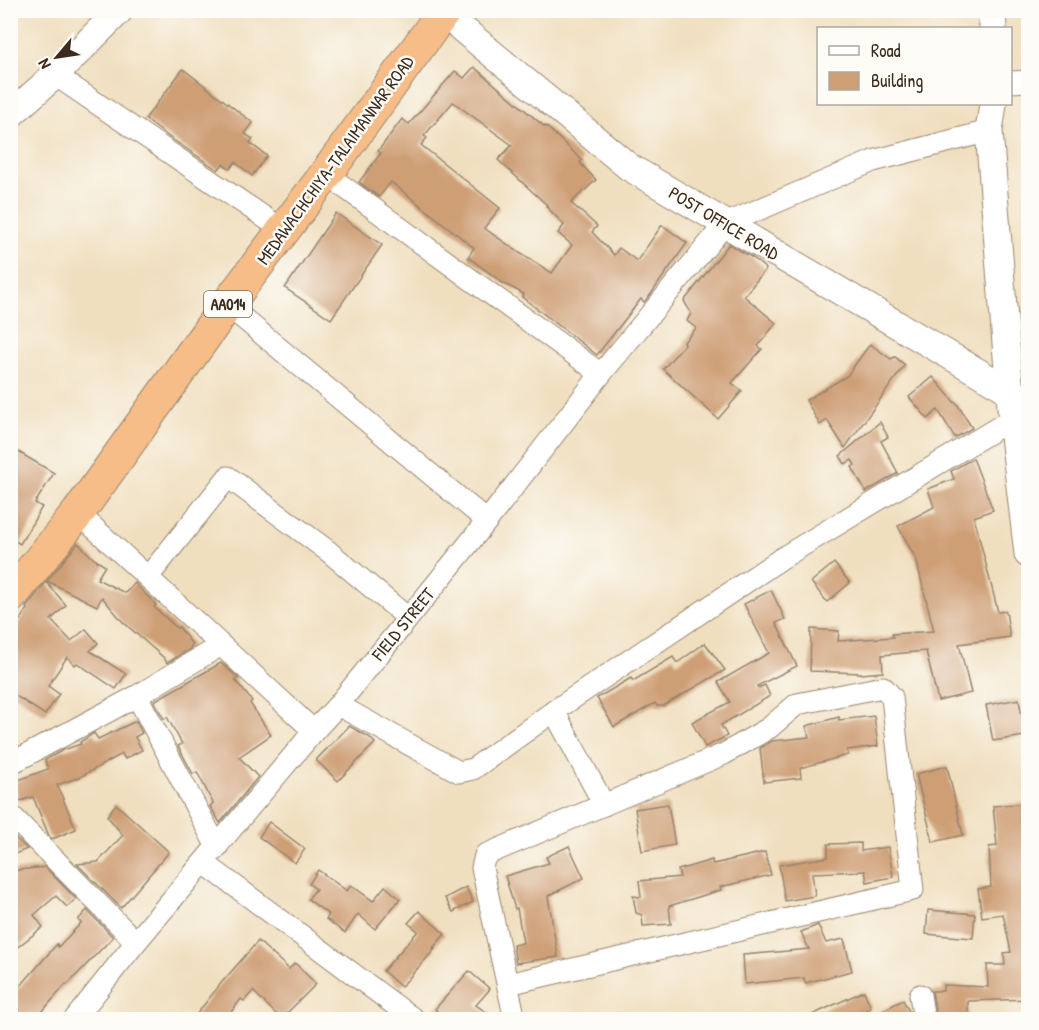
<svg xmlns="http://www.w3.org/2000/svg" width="1039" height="1030" font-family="'Patrick Hand',sans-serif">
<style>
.building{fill:#ce9e74;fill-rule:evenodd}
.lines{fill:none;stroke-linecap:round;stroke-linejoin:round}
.minor-casing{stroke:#96846e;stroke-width:23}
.tertiary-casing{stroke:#96846e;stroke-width:29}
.trunk-casing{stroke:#96846e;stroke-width:35}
.minor{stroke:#fff;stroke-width:21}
.tertiary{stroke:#fff;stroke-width:27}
.trunk{stroke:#f7bd88;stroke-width:33}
.labels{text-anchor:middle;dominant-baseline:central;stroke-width:5;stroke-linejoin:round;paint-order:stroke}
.shield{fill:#fdfcf7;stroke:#75695f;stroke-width:1.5}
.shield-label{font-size:16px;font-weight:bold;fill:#3b2a1e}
.street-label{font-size:18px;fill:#3b2a1e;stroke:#fdfcf7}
</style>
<rect width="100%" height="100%" fill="#fdfcf7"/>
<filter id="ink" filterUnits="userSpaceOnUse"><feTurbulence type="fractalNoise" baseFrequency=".0167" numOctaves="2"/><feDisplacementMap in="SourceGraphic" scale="12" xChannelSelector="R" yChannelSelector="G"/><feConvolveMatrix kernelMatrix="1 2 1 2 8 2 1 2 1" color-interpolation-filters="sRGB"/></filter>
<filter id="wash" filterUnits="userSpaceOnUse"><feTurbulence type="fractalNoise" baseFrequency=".008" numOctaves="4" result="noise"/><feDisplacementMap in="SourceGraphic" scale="24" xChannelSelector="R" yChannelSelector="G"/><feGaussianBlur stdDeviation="1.35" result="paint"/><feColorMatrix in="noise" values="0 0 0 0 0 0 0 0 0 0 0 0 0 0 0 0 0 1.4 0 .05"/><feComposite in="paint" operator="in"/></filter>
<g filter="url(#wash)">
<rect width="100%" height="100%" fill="#f0dfbf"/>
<g id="blocks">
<g class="building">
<path d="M 474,67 L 545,127 L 546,126 L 582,160 L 580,163 L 596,180 L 571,203 L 597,226 L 592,232 L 614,255 L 619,248 L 637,261 L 662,225 L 687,243 L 651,294 L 644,302 L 641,299 L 597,355 L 522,297 L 524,294 L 503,283 L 468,257 L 474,248 L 391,182 L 379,197 L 359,182 L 381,153 L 378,151 L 402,119 L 409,124 L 455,71 L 464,78 ZM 453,102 L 512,145 L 498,160 L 547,205 L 546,206 L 564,225 L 558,233 L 572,245 L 552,273 L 520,253 L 484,228 L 500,208 L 421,145 L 427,138 L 424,136 Z"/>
<polygon points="183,69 253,123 245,134 253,139 250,143 267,156 252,176 235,162 230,169 223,164 218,170 169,137 145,119"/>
<polygon points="336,213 382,245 331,319 285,288"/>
<polygon points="729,244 753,258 766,269 744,296 776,323 758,346 762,349 732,383 742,391 718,419 663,369 685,344 684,342 696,328 687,321 691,313 684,301"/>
<polygon points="870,344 891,359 895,357 905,365 845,448 827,420 820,425 806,400 847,376"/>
<polygon points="933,377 955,403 956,402 972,428 955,438 938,410 928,419 909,397"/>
<polygon points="880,422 888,437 881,441 898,473 866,492 852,467 855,465 852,460 845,464 840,456"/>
<polygon points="10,447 54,473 35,503 42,507 20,544 10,538"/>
<polygon points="973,458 993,510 974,517 998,612 1006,611 1010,637 959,644 971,693 938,701 926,651 882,655 883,672 861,674 861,673 810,671 811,629 839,631 838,641 893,637 892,634 934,631 916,559 898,526 934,507 928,489 954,479 951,471"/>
<polygon points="78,543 94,559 105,566 97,579 125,593 135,583 156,605 154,607 177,628 179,627 192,644 190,649 167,663 164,658 123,622 102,597 97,606 47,581"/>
<polygon points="834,563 850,583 827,602 811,582"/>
<polygon points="46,582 66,605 51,620 71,641 86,629 98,643 90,651 126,674 116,689 77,663 75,665 67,657 48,686 59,694 45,715 10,692 10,635 27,609 26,607"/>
<polygon points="771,590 785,619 776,623 797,666 757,686 758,688 765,685 770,696 721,725 727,736 705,747 692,722 730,702 718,682 769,653 744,604"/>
<polygon points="705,643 725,670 663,706 657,706 655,703 614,727 597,698 631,678 633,681 673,657 677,663"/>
<polygon points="221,663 238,678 235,680 252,701 250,703 271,735 239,757 258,777 220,823 210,806 213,803 197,772 193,774 178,746 182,744 167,717 164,719 154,701"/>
<polygon points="1019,699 1025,736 993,741 986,705"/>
<polygon points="874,716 878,746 847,750 848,755 800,768 801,778 764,782 760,748 772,741 809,737 806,726 839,717 839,720"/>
<polygon points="136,721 142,733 135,737 142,750 125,759 122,754 80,777 57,785 76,829 52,839 49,836 33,797 20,801 13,782 48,769 45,760 63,750 81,744 80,742 94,733 98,739"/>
<polygon points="349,726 369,737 375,743 338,781 316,760"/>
<polygon points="947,766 963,835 933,842 916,774"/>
<polygon points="1029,803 1029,999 968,1001 968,1018 936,1017 932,991 943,991 943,985 988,987 987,965 1005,965 1004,953 1011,952 1003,914 982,917 978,889 991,887 989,847 997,846 993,806"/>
<polygon points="116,804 169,852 121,908 77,864 98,862 123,835 107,816"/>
<polygon points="668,804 675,845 642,851 635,809"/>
<polygon points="269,822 305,849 295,863 259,837"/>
<polygon points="10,833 27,849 10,856"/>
<polygon points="861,843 861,851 888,847 893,877 867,882 865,871 812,873 815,896 785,901 779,865 828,857 828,844"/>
<polygon points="569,846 584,878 548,896 558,957 516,963 513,945 523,943 517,908 515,909 505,876 549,863 546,857"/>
<polygon points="765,852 771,875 720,887 721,890 669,906 671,924 643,926 642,915 636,913 633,896 641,897 639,881 680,877 678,870 712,860 713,864"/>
<polygon points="45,867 76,899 67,907 56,896 34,915 43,927 10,953 10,871"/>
<polygon points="318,870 347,891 351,885 373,901 385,886 400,899 375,929 358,914 345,933 326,919 329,915 308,899 316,889 309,884"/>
<polygon points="466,887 473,902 453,912 445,898"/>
<polygon points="87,910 113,937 67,985 66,984 35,1020 15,1020 10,1015 10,998 57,944 58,947 81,923 78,920"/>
<polygon points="928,910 975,914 973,938 926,934"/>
<polygon points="419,911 445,934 433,948 435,949 401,987 383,971 418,931 408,923"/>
<polygon points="818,925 826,943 844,939 852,971 805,983 804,978 745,984 743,955 809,949 801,932"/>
<polygon points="258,941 289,969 295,963 316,984 281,1019 253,991 244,1001 241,999 225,1020 192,1020 222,982"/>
<polygon points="469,971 490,989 476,1005 498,1020 445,1020 435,1009"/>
<polygon points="864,991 871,1008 845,1020 801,1020"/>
<polygon points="903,1000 910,1013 911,1020 863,1020"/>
</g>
</g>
</g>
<g filter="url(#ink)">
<use href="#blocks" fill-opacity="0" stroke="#96846e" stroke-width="1.5"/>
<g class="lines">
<g class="minor-casing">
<g id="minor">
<polyline points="55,75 283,230"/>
<polyline points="1010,82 1028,81"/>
<polyline points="326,174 601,374"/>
<polyline points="227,305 487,521"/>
<polyline points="78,513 314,731"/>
<polyline points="148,577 228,477 328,551 408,618"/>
<polyline points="137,696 217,847"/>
<polyline points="338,705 459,772 473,769 554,711 782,558 1012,419"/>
<polyline points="554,711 604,805"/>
<polyline points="10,764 137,696 221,645"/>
<polyline points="10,814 136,942"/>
<polyline points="204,863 415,1020"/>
<polyline points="508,984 913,890 892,697 883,687 797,704 769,728 724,754 485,855 482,868 515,1020"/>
<polyline points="920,995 924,1020"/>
<polyline points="74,1020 136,942 314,731 338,705 487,521 601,374 725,224 873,161 989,131"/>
</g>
</g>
<g class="tertiary-casing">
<g id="tertiary">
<polyline points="992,10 993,28"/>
<polyline points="443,13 629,167 1010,391 1028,401"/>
<polyline points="993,104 989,131 1012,419 1028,554"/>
<polyline points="10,115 55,75 120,10"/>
</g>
</g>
<g class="trunk-casing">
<polyline id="trunk" points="10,597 78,513 227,305 326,174 445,10"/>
</g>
<use href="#minor" class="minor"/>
<use href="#tertiary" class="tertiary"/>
<use href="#trunk" class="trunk"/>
</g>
</g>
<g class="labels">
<rect class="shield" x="204" y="291" width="48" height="26" rx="4.5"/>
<g class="shield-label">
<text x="228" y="304">AA014</text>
</g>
<g class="street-label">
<text transform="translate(335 160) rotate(-54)">MEDAWACHCHIYA-TALAIMANNAR ROAD</text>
<text transform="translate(724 223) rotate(31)">POST OFFICE ROAD</text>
<text transform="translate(403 624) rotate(-51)">FIELD STREET</text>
</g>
</g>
<rect width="1039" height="1030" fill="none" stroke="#fdfcf7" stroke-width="36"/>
<rect x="817" y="27" width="195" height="78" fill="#fdfcf7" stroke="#afa8a0" stroke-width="1.5"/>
<rect x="829" y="46" width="30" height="9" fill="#ffffff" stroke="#afa8a0" stroke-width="1.5"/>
<text x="871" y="57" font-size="18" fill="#3b2a1e">Road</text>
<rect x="829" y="72" width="30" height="18" fill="#ce9e74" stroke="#afa8a0" stroke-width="1.5"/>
<text x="871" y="87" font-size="18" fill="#3b2a1e">Building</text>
<g transform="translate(57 57) rotate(241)" stroke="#fdfcf7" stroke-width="4.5" paint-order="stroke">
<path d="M0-4.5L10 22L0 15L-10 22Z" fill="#3b2a1e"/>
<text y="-9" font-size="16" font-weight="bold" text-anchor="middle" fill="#3b2a1e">N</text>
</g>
</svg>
